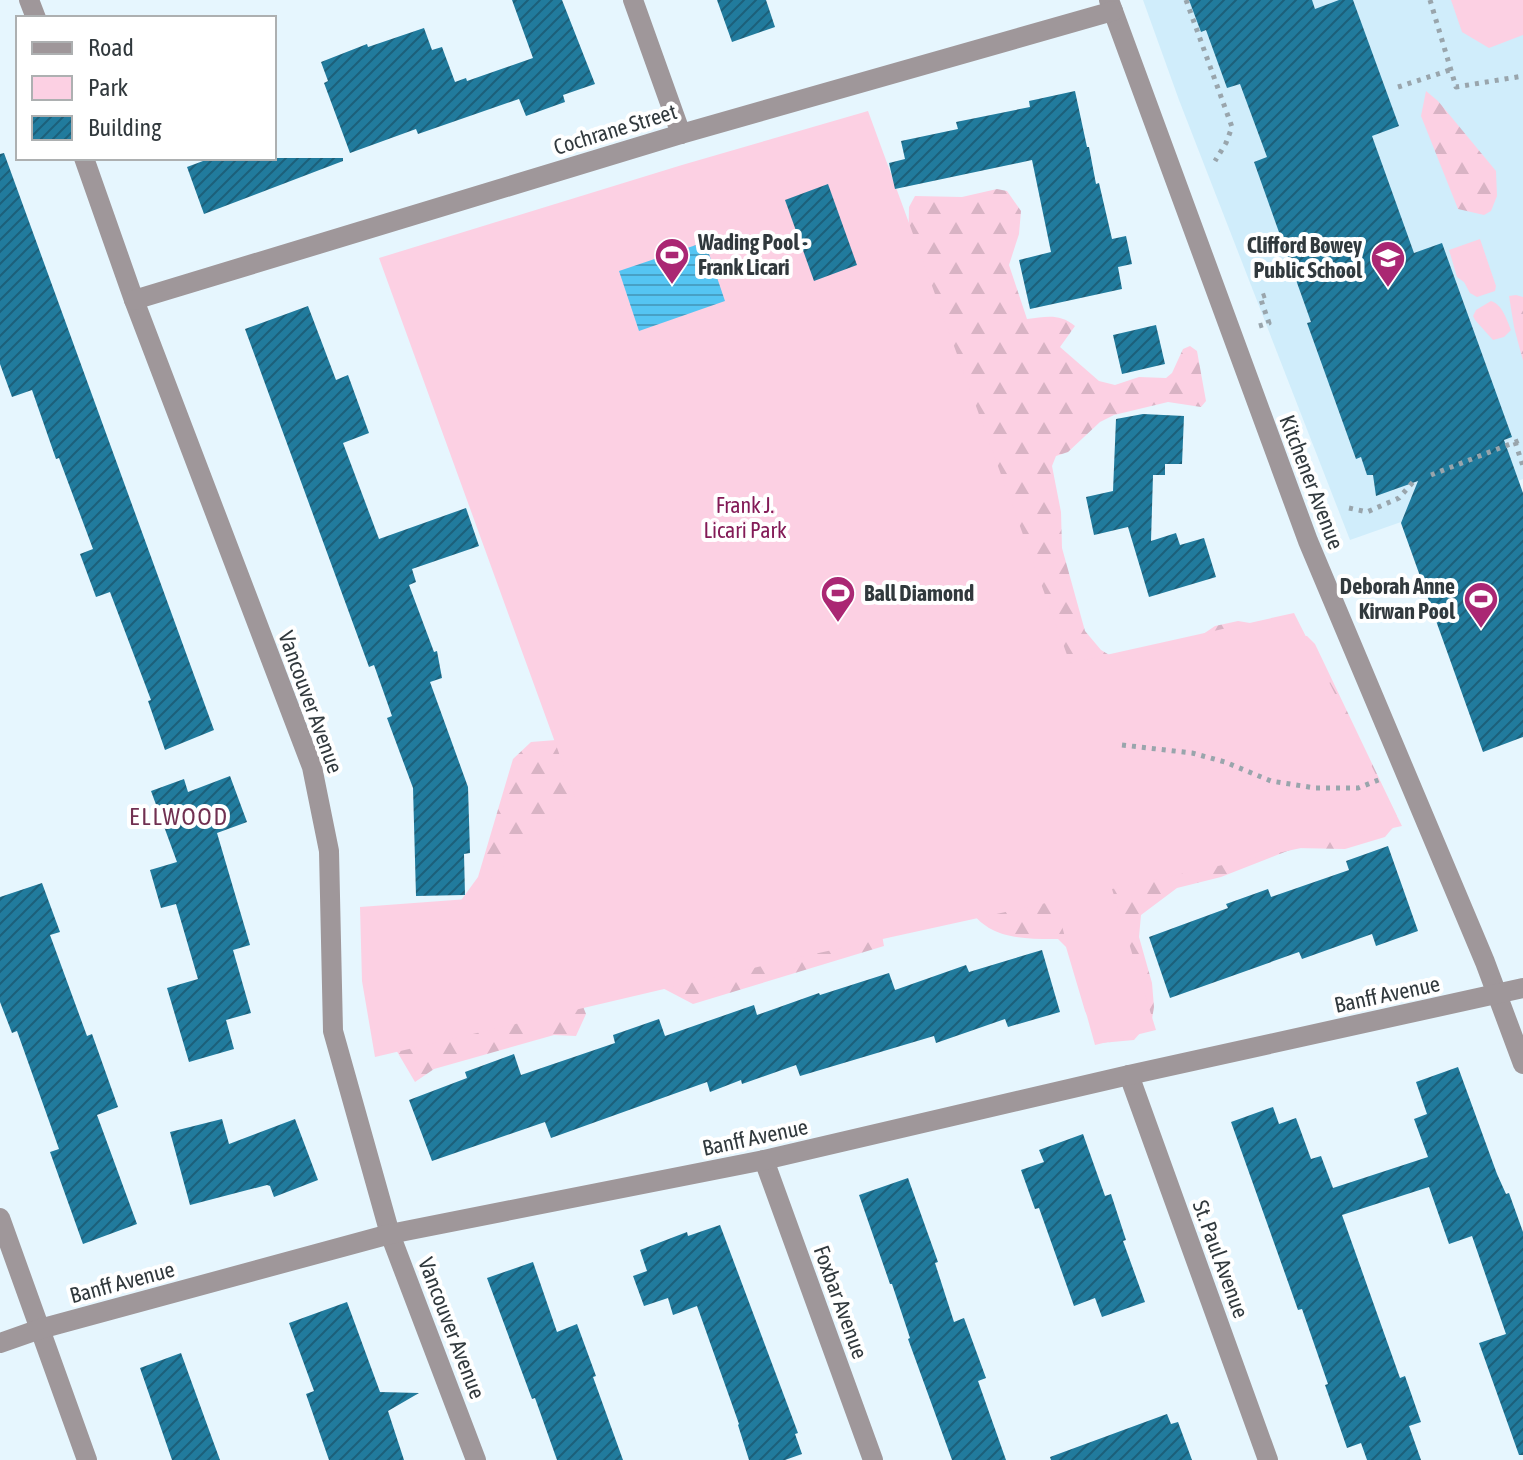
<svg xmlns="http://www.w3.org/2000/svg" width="1523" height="1460" font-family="'Asap Condensed',sans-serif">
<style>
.built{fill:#d0edfb}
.forest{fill:url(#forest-firs)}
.park{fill:#fcd0e3}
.water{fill:url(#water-rules)}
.building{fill:url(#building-hatch)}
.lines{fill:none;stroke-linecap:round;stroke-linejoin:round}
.path{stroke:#99a5ac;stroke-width:5;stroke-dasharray:4 6;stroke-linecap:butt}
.minor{stroke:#9f979a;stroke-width:20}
.labels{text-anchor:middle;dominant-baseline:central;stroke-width:8;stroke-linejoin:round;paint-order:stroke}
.street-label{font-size:22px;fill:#31393d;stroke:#fff}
.poi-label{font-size:22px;font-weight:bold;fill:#31393d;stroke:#fff;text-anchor:start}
.park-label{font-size:22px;fill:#831b57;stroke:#fff}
.neighbourhood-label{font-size:24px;letter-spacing:2px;fill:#713051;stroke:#fff}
</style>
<defs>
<pattern id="forest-firs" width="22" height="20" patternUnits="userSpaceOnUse" patternTransform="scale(2)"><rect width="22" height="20" fill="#fcd0e3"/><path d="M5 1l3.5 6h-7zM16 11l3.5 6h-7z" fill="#d8b3c4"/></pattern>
<pattern id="water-rules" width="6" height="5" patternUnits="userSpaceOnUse" patternTransform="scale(2)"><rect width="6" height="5" fill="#55c5f3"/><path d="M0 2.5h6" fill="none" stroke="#47a1c6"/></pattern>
<pattern id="building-hatch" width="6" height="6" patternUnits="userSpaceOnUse" patternTransform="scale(2)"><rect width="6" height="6" fill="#217b9d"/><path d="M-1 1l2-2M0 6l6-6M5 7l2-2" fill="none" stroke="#1c607a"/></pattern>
</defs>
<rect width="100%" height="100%" fill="#e6f6fe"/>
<polygon class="built" points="1143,0 1523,0 1523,479 1350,540 1179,100"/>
<g class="forest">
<polygon points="1426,91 1438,101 1496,171 1497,196 1491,211 1484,215 1458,209 1421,116"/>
<path d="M 997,189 L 1007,191 L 1021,211 L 1019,234 L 1009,265 L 1027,319 C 1046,317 1059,313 1075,326 L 1060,347 L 1099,381 L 1115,385 L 1139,377 L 1166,378 L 1172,373 L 1183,349 L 1190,346 L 1197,351 L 1206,401 L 1201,407 L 1168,402 L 1114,415 L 1100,422 L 1068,452 L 1056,456 L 1052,466 L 1061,512 L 1062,548 L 1085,631 L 1101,650 L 1121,662 L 1174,654 L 1215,626 L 1238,621 L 1250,623 L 1269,636 L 1307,636 L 1315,644 L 1397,816 L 1395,825 L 1385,837 L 1345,849 L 1295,848 L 1221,877 L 1177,888 L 1141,915 L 1139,937 L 1152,983 L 1154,1007 L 1152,1019 L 1134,1040 L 1101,1043 L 1085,1011 L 1066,947 L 1058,939 C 1026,939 991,940 971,911 L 1066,687 L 908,254 L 909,207 L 915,196 L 962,197 Z"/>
<polygon points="1516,295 1523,297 1523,361 1514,327 1509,296"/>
<polygon points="556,740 587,774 564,883 451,914 478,877 513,759 531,742"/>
<polygon points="880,924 884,946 693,1004 651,982"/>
<polygon points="578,994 586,1014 576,1036 554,1035 434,1069 415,1082 392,1043"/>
</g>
<g class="park">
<polygon points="1451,0 1523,0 1523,35 1489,48 1462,32"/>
<polygon points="868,111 1070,663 1294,613 1402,826 1112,889 1156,1030 1095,1045 1055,901 796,958 375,1057 362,981 360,907 468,899 576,800 379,258 682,165"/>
<polygon points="1480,239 1496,286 1495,291 1477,297 1470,293 1464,282 1457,277 1449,250"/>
<path d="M 1491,301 C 1502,304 1507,320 1511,330 L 1504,337 L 1493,340 L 1475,320 L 1473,316 L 1476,310 Z"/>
</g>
<polygon class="water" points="705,242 725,301 639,331 619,271"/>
<g class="building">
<polygon points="512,0 562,0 595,84 563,95 565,102 526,116 519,99 418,134 416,129 350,153 324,83 328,81 321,62 367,44 368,47 424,28 432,50 442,47 455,82 466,78 467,81 533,58"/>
<polygon points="717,0 766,0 775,27 732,42"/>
<polygon points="1189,0 1312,0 1315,9 1339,0 1353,0 1399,126 1372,136 1414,253 1442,243 1512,437 1504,440 1523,493 1523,737 1483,752 1401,523 1418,481 1376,496 1373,475 1367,475 1361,457 1356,459 1307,323 1311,322 1254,162 1267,157 1240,84 1227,88 1206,30 1201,32"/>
<polygon points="1075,91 1087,147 1089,147 1096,184 1099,183 1112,239 1126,236 1132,264 1118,267 1122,289 1030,309 1019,260 1051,252 1032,160 895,189 889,163 905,159 901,141 958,129 956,122 1030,107 1029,101"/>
<polygon points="4,153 214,730 165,750 148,701 151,700 110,592 96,597 80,554 93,549 59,458 56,459 32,390 12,397 0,364 0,154"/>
<polygon points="211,158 343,158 343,161 204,214 187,167"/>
<polygon points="828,184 857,265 814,281 785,200"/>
<polygon points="308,306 336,380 348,375 369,433 343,443 379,539 466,508 479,546 412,569 416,582 409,585 434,652 437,651 442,678 430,682 468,787 470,853 464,854 465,895 416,896 413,788 387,718 392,716 374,665 369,667 245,329"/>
<polygon points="1156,325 1165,364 1122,374 1113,335"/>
<polygon points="1143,414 1184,416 1182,464 1165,464 1165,475 1153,475 1151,541 1176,533 1180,545 1204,538 1216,577 1149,597 1128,527 1094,535 1086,497 1113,491 1116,419"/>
<polygon points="230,776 247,822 217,833 250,945 233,950 251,1013 226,1020 234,1049 189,1062 167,988 198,979 176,904 161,908 150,870 177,862 151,791 184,779 188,792"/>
<polygon points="1388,846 1418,931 1376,946 1372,934 1302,959 1299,952 1170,998 1149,937 1228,908 1226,904 1268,889 1271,897 1349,870 1346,861"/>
<polygon points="42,883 60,932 50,935 87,1036 92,1034 118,1107 97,1115 137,1224 83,1244 50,1152 59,1149 17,1031 12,1033 0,1002 0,897"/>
<polygon points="1042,950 1060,1012 1008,1027 1005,1019 936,1043 934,1036 800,1076 796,1065 742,1084 741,1080 710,1092 707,1082 551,1138 545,1122 432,1161 409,1100 467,1078 465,1072 514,1054 521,1075 615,1043 613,1035 659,1019 665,1036 754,1005 757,1015 819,993 820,995 889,973 895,990 966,965 969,972"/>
<polygon points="1458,1067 1497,1174 1506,1194 1509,1193 1523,1232 1523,1455 1519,1455 1479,1343 1506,1334 1472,1236 1449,1244 1429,1187 1342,1215 1400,1378 1405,1376 1421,1422 1409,1426 1421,1460 1367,1460 1361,1443 1347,1448 1325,1385 1328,1384 1302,1309 1298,1310 1231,1122 1273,1107 1279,1124 1296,1118 1311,1159 1321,1156 1333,1188 1428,1157 1414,1119 1427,1114 1416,1082"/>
<polygon points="222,1119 229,1144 295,1119 318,1180 274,1197 270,1186 267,1185 190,1205 170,1132"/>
<polygon points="1083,1134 1105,1196 1111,1194 1126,1240 1123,1241 1145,1302 1102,1317 1095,1298 1074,1306 1039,1208 1035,1209 1021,1170 1044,1162 1039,1150"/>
<polygon points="908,1178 938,1262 935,1263 954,1322 964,1318 986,1378 978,1381 1006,1460 952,1460 908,1339 910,1338 892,1284 890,1284 859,1195"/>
<polygon points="720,1225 798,1433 795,1434 802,1454 785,1460 749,1460 738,1425 739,1424 697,1306 673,1315 668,1298 644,1306 633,1276 647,1271 640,1250 687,1232 688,1236"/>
<polygon points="533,1262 557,1332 577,1324 596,1376 593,1377 623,1460 557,1460 535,1398 532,1399 487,1278"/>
<polygon points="347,1302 380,1392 419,1393 388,1411 404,1460 329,1460 306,1394 314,1391 289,1323"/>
<polygon points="181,1353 213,1441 220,1460 172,1460 140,1368"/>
<polygon points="1167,1414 1171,1424 1178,1422 1192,1460 1051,1460 1050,1457"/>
</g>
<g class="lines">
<g class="path">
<polyline points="1186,0 1232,127 1226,143 1215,161"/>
<polyline points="1430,0 1456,87 1523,76"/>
<polyline points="1398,87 1450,70"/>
<polyline points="1259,326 1269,323 1260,297 1269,294"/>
<polyline points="1515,442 1523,466"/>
<polyline points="1431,475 1523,439"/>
<polyline points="1349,508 1367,512 1399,498 1413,482"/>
<polyline points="1122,745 1192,753 1225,762 1271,781 1315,788 1358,788 1381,779"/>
</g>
<g class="minor">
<polyline points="29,0 36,18"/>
<polyline points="633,0 681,134"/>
<polyline points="1109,0 1308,541 1485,962 1523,1064"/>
<polyline points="84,158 134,300 312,767 329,851 333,1031 390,1234 476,1460"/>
<polyline points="134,300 681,134 1113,11"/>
<polyline points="1129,1075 1268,1460"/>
<polyline points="764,1160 873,1460"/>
<polyline points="0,1218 87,1460"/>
<polyline points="0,1343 40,1329 390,1234 764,1160 1129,1075 1523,988"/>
</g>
</g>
<defs>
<g id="stadium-pin" transform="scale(1.8)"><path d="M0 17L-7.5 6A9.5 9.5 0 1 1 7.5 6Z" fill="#aa2773" stroke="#fff"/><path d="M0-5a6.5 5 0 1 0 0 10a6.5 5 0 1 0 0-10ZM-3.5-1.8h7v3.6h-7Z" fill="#fff"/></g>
<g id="school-pin" transform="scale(1.8)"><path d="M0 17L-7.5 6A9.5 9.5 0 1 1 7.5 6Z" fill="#aa2773" stroke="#fff"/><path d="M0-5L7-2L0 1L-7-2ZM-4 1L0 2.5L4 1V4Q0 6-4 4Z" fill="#fff"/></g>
</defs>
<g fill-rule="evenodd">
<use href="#stadium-pin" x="672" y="255"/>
<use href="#school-pin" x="1388" y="258"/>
<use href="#stadium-pin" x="838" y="593"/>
<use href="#stadium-pin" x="1481" y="599"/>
</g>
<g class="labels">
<g class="street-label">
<text transform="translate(615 129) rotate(-17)">Cochrane Street</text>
<text transform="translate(1312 482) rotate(69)">Kitchener Avenue</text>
<text transform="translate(311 702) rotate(70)">Vancouver Avenue</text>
<text transform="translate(1387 994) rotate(-12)">Banff Avenue</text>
<text transform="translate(755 1137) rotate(-12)">Banff Avenue</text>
<text transform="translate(1221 1259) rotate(70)">St. Paul Avenue</text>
<text transform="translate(122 1282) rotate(-15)">Banff Avenue</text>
<text transform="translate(841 1302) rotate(70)">Foxbar Avenue</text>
<text transform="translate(452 1328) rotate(69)">Vancouver Avenue</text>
</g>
<g class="poi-label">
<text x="698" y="242">Wading Pool -<tspan x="698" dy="25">Frank Licari</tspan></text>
<text x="1362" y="245" text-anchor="end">Clifford Bowey<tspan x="1362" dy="25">Public School</tspan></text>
<text x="1455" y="586" text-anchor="end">Deborah Anne<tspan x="1455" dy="25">Kirwan Pool</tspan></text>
<text x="864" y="593">Ball Diamond</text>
</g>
<g class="park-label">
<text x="745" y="505">Frank J.<tspan x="745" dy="25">Licari Park</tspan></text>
</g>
<g class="neighbourhood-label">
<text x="179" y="816">ELLWOOD</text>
</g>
</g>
<rect x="16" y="16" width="260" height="144" fill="#ffffff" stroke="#adb0b1" stroke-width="2"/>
<rect x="32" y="42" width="40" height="12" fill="#9f979a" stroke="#adb0b1" stroke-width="2"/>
<text x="88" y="56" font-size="24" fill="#31393d">Road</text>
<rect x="32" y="76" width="40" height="24" fill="#fcd0e3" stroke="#adb0b1" stroke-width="2"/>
<text x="88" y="96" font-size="24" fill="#31393d">Park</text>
<rect x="32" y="116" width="40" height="24" fill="url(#building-hatch)" stroke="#adb0b1" stroke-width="2"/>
<text x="88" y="136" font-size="24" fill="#31393d">Building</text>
</svg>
